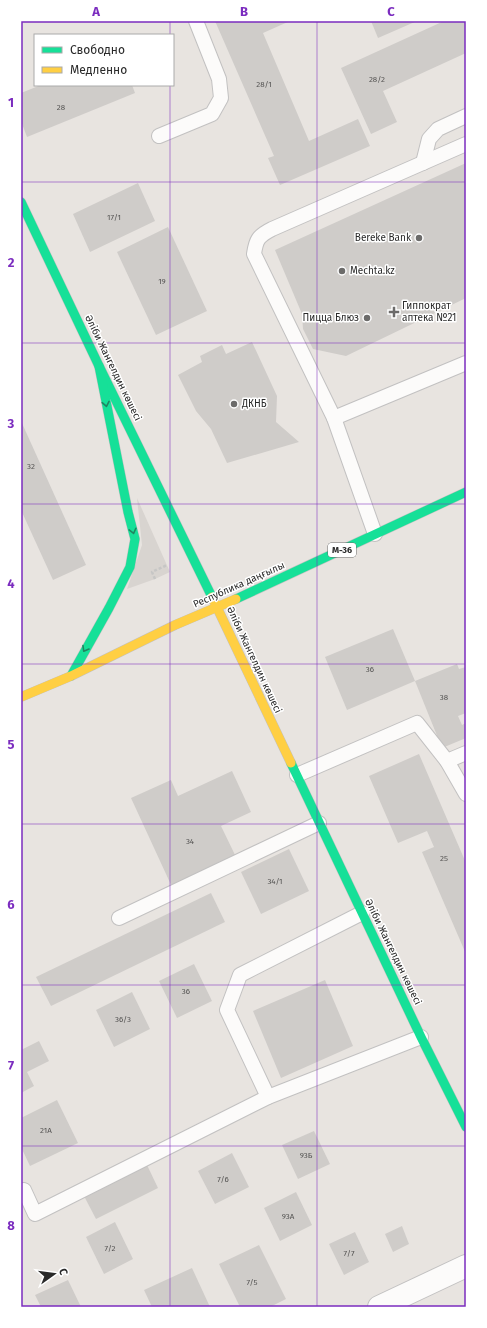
<svg xmlns="http://www.w3.org/2000/svg" width="487" height="1328" font-family="'Fira Sans',sans-serif">
<style>
.plaza{fill:#d8d4d0}
.building{fill:#cfccc9}
.lines{fill:none;stroke-linecap:round;stroke-linejoin:round}
.lane-casing{stroke:#c2c1c1;stroke-width:16}
.street-casing{stroke:#c2c1c1;stroke-width:24}
.fast-casing{stroke:#c2c1c1;stroke-width:10}
.slow-casing{stroke:#c2c1c1;stroke-width:10}
.path{stroke:#c6c6c5;stroke-width:2.5;stroke-dasharray:3 2;stroke-linecap:butt}
.lane{stroke:#fcfbfa;stroke-width:14}
.street{stroke:#fcfbfa;stroke-width:22}
.fast{stroke:#16e098;stroke-width:9}
.slow{stroke:#ffcf43;stroke-width:9}
.oneway{stroke:#208561}
.grid{fill:none;stroke:#7b2cbf;stroke-width:1;stroke-opacity:0.55}
.poi-dot{fill:#6c6b6a;stroke:#fff;stroke-width:1.5}
.labels{text-anchor:middle;dominant-baseline:central;stroke-width:3;stroke-linejoin:round;paint-order:stroke}
.number-label{font-size:8px;fill:#545352}
.shield{fill:#fff;stroke:#6a6a6a;stroke-width:1}
.shield-label{font-size:9px;font-weight:bold;fill:#2a2a2a}
.poi-label{font-size:10px;fill:#2a2a2a;stroke:#fff;text-anchor:start}
.street-label{font-size:10px;fill:#2a2a2a;stroke:#fff}
.neatline{fill:none;stroke:#7b2cbf;stroke-width:1.5}
.grid-label{font-size:13px;text-anchor:middle;font-weight:bold;fill:#7b2cbf}
</style>
<rect width="100%" height="100%" fill="#e8e4e0"/>
<polygon class="plaza" points="137,498 170,572 155,579 127,589 142,545"/>
<g class="building">
<polygon points="215,21 290,21 263,33 309,141 358,119 370,146 280,185 268,158 274,156"/>
<polygon points="371,21 417,21 378,38"/>
<polygon points="444,21 466,21 466,53 383,91 397,122 371,134 341,68"/>
<polygon points="41,85 132,85 135,93 27,137 21,121 21,93"/>
<polygon points="466,163 466,298 346,356 313,349 303,329 302,314 275,250"/>
<polygon points="138,183 155,221 90,252 73,214"/>
<polygon points="168,227 207,311 156,335 117,252"/>
<polygon points="252,342 277,396 276,422 299,442 227,463 211,429 196,411 178,375 202,362 200,356 222,345 226,354"/>
<polygon points="21,421 86,565 53,580 21,510"/>
<polygon points="393,629 415,681 347,710 325,657"/>
<polygon points="457,664 459,669 466,667 466,713 458,716 462,725 466,723 466,738 442,748 415,681"/>
<polygon points="419,754 466,863 466,954 422,852 434,847 427,831 398,843 369,776"/>
<polygon points="232,771 251,812 221,826 236,857 172,887 131,798 171,780 178,796"/>
<polygon points="289,849 309,891 261,914 241,872"/>
<polygon points="211,893 225,922 51,1006 36,977"/>
<polygon points="194,964 212,1001 177,1018 159,981"/>
<polygon points="325,980 353,1046 281,1078 253,1011"/>
<polygon points="132,992 150,1029 114,1047 96,1010"/>
<polygon points="39,1041 49,1061 27,1072 34,1086 21,1093 21,1050"/>
<polygon points="57,1100 78,1143 30,1166 21,1147 21,1118"/>
<polygon points="314,1131 330,1164 298,1179 282,1145"/>
<polygon points="232,1153 249,1187 215,1204 198,1171"/>
<polygon points="147,1165 158,1188 96,1219 84,1196"/>
<polygon points="296,1192 312,1225 280,1241 264,1208"/>
<polygon points="115,1222 133,1259 104,1274 86,1237"/>
<polygon points="402,1226 409,1244 393,1252 385,1234"/>
<polygon points="355,1232 369,1262 344,1275 329,1244"/>
<polygon points="259,1245 286,1299 270,1307 240,1307 219,1264"/>
<polygon points="192,1268 210,1307 152,1307 144,1290"/>
<polygon points="68,1280 81,1307 41,1307 35,1295"/>
</g>
<g class="lines">
<g class="lane-casing">
<g id="lane">
<polyline points="159,136 212,114 221,98 219,79 196,21"/>
<polyline points="423,163 429,139 438,129 466,116"/>
<polyline points="334,418 466,363"/>
<path d="M 375,534 L 334,418 L 254,254 C 256,240 258,236 272,229 L 466,144"/>
<polyline points="447,761 466,794"/>
<polyline points="297,775 417,723 447,761 466,753"/>
<polyline points="119,918 319,823"/>
<polyline points="268,1097 227,1010 240,975 362,913"/>
<polyline points="21,1192 24,1190 35,1214 268,1097 421,1037"/>
</g>
</g>
<g class="street-casing">
<polyline id="street" points="379,1307 466,1266"/>
</g>
<g class="fast-casing">
<g id="fast">
<polyline points="21,202 99,366 212,597"/>
<polyline points="236,599 466,492"/>
<polyline points="71,676 109,608 130,567 135,539 128,512 99,366"/>
<polyline points="291,763 421,1037 466,1127"/>
</g>
</g>
<g class="slow-casing">
<g id="slow">
<polyline points="212,597 291,763"/>
<polyline points="21,697 71,676 175,625 236,599"/>
</g>
</g>
<polyline class="path" points="155,579 152,572 167,565"/>
<use href="#lane" class="lane"/>
<use href="#street" class="street"/>
<use href="#fast" class="fast"/>
<use href="#slow" class="slow"/>
</g>
<defs><path id="oneway-chevron" d="M-2-3.5L2.5 0L-2 3.5" fill="none" stroke-width="1.6" stroke-linecap="round" stroke-linejoin="round"/></defs>
<g class="oneway">
<use href="#oneway-chevron" transform="translate(106 404) rotate(79)"/>
<use href="#oneway-chevron" transform="translate(133 531) rotate(76)"/>
<use href="#oneway-chevron" transform="translate(85 649) rotate(120)"/>
</g>
<path class="grid" d="M 170,21 L 170,35M 317,21 L 317,1307M 170,85 L 170,1307M 21,182 L 466,182M 21,343 L 466,343M 21,504 L 466,504M 21,664 L 466,664M 21,824 L 466,824M 21,985 L 466,985M 21,1146 L 466,1146"/>
<g class="poi-dot">
<circle cx="419" cy="238" r="4"/>
<circle cx="342" cy="271" r="4"/>
<path d="M392 306h4v4h4v4h-4v4h-4v-4h-4v-4h4z"/>
<circle cx="367" cy="318" r="4"/>
<circle cx="234" cy="404" r="4"/>
</g>
<g class="labels">
<g class="number-label">
<text x="377" y="79">28/2</text>
<text x="264" y="84">28/1</text>
<text x="61" y="107">28</text>
<text x="114" y="217">17/1</text>
<text x="162" y="281">19</text>
<text x="31" y="466">32</text>
<text x="370" y="669">36</text>
<text x="444" y="697">38</text>
<text x="190" y="841">34</text>
<text x="444" y="858">25</text>
<text x="275" y="881">34/1</text>
<text x="186" y="991">36</text>
<text x="123" y="1019">36/3</text>
<text x="46" y="1130">21А</text>
<text x="306" y="1155">93Б</text>
<text x="223" y="1179">7/6</text>
<text x="288" y="1216">93А</text>
<text x="110" y="1248">7/2</text>
<text x="349" y="1253">7/7</text>
<text x="252" y="1282">7/5</text>
</g>
<rect class="shield" x="328" y="543" width="28" height="14" rx="3"/>
<g class="shield-label">
<text x="342" y="550">M-36</text>
</g>
<g class="poi-label">
<text x="411" y="238" text-anchor="end">Bereke Bank</text>
<text x="350" y="271">Mechta.kz</text>
<text x="402" y="306">Гиппократ<tspan x="402" dy="12">аптека №21</tspan></text>
<text x="359" y="318" text-anchor="end">Пицца Блюз</text>
<text x="242" y="404">ДКНБ</text>
</g>
<g class="street-label">
<text transform="translate(113 368) rotate(64)">Әліби Жангелдин көшесі</text>
<text transform="translate(239 585) rotate(-24)">Республика даңғылы</text>
<text transform="translate(254 660) rotate(65)">Әліби Жангелдин көшесі</text>
<text transform="translate(393 952) rotate(64)">Әліби Жангелдин көшесі</text>
</g>
</g>
<rect width="487" height="1328" fill="none" stroke="#ffffff" stroke-width="44"/>
<rect x="34" y="34" width="140" height="52" fill="#ffffff" stroke="#aaaaaa"/>
<rect x="42" y="47" width="20" height="6" fill="#16e098" stroke="#aaaaaa"/>
<text x="70" y="54" font-size="12" fill="#2a2a2a">Свободно</text>
<rect x="42" y="67" width="20" height="6" fill="#ffcf43" stroke="#aaaaaa"/>
<text x="70" y="74" font-size="12" fill="#2a2a2a">Медленно</text>
<g transform="translate(54 1274) rotate(76)" stroke="#ffffff" stroke-width="3" paint-order="stroke">
<path d="M0-3L7 15L0 10L-7 15Z" fill="#2a2a2a"/>
<text y="-6" font-size="11" font-weight="bold" text-anchor="middle" fill="#2a2a2a">С</text>
</g>
<rect x="22" y="22" width="443" height="1284" class="neatline"/>
<g class="grid-label">
<text x="96" y="16">A</text>
<text x="244" y="16">B</text>
<text x="391" y="16">C</text>
<text x="11" y="107">1</text>
<text x="11" y="267">2</text>
<text x="11" y="428">3</text>
<text x="11" y="588">4</text>
<text x="11" y="749">5</text>
<text x="11" y="909">6</text>
<text x="11" y="1070">7</text>
<text x="11" y="1230">8</text>
</g>
</svg>
